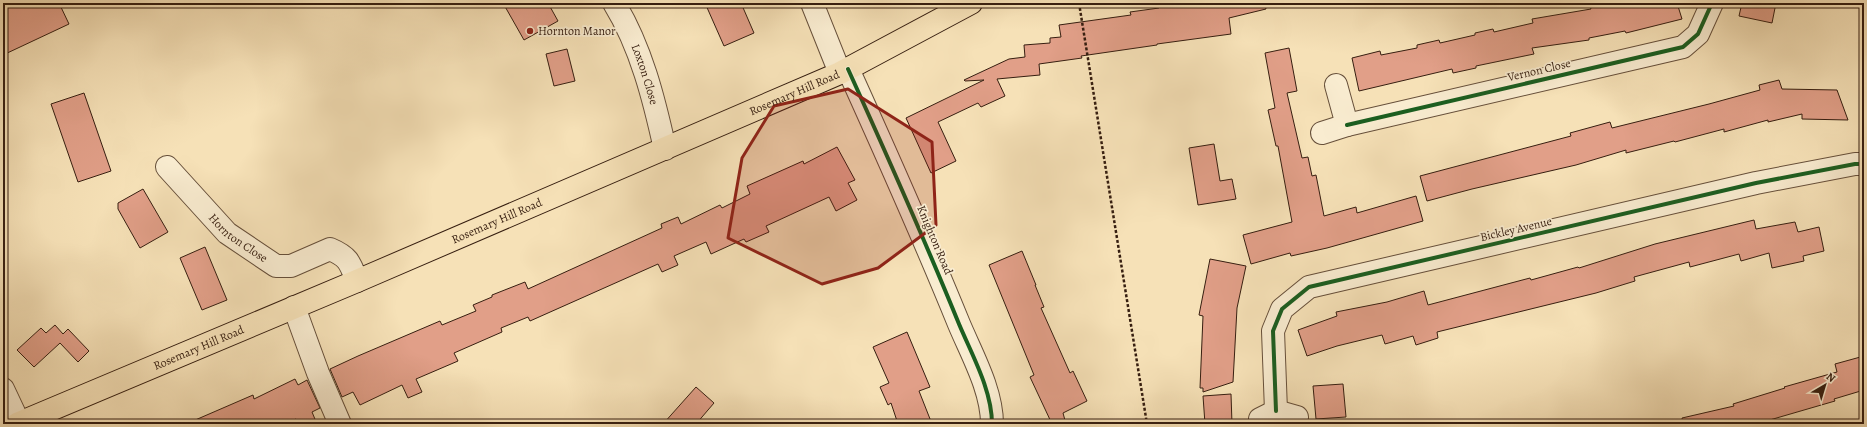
<svg xmlns="http://www.w3.org/2000/svg" width="1867" height="427" font-family="Alegreya,serif">
<style>
.building{fill:#e19f88;stroke:#361e10}
.lines{fill:none;stroke-linecap:round;stroke-linejoin:round}
.minor-casing{stroke:#664f3a;stroke-width:24}
.major-casing{stroke:#361e10;stroke-width:24}
.path{stroke:#361e10;stroke-width:2.5;stroke-dasharray:3 2;stroke-linecap:butt}
.minor{stroke:#f9ecd0;stroke-width:22}
.major{stroke:#f6e1b7;stroke-width:22}
.cycleway-casing{stroke:#f9ecd0;stroke-width:6}
.cycleway{stroke:#1b5e20;stroke-width:4}
.marked{fill:#8f2418;fill-opacity:0.2;stroke:#8f2418;stroke-width:3;stroke-linejoin:round}
.poi-dot{fill:#8f2418;stroke:#f9ecd0;stroke-width:1.5}
.labels{text-anchor:middle;dominant-baseline:central;stroke-width:3.5;stroke-linejoin:round;paint-order:stroke}
.poi-label{font-size:12px;fill:#361e10;stroke:#f9ecd0;text-anchor:start}
.street-label{font-size:12px;fill:#361e10;stroke:#f9ecd0}
</style>
<rect width="100%" height="100%" fill="#f6e1b7"/>
<filter id="stains"><feTurbulence type="fractalNoise" baseFrequency=".005" numOctaves="4"/><feColorMatrix values="0 0 0 0 .2 0 0 0 0 .09 0 0 0 0 .02 0 0 0 .5 -.17"/></filter>
<radialGradient id="worn" r=".72"><stop offset=".6" stop-color="#630" stop-opacity="0"/><stop offset="1" stop-color="#630" stop-opacity=".3"/></radialGradient>
<g class="building">
<polygon points="3,3 59,3 69,24 3,55"/>
<polygon points="503,3 548,3 558,21 524,40"/>
<polygon points="705,3 741,3 754,33 724,46"/>
<polygon points="1168,3 1265,3 1266,9 1229,18 1231,34 1157,44 1157,45 1081,56 1082,58 1039,64 1040,75 997,79 1005,96 981,107 978,103 938,122 956,161 931,173 906,118 984,80 965,81 964,80 1009,59 1025,57 1024,45 1050,43 1050,38 1061,37 1059,25 1131,15 1130,12 1159,8 1158,4"/>
<polygon points="1606,3 1677,3 1682,19 1626,33 1625,31 1589,38 1589,40 1532,48 1534,54 1476,66 1476,68 1453,73 1452,69 1359,91 1352,58 1380,51 1381,55 1417,48 1417,45 1439,40 1440,43 1475,35 1475,33 1493,29 1494,32 1533,23 1532,19 1591,9 1590,6"/>
<polygon points="1742,3 1776,3 1772,23 1739,16"/>
<polygon points="1289,48 1297,91 1287,93 1302,158 1308,157 1312,176 1316,175 1324,216 1356,207 1357,213 1416,196 1423,221 1327,248 1291,256 1290,253 1251,264 1243,235 1292,222 1278,146 1276,146 1268,110 1275,108 1265,53"/>
<polygon points="567,49 575,81 554,86 546,54"/>
<polygon points="1779,80 1782,89 1837,90 1848,120 1802,119 1802,114 1768,122 1768,120 1724,132 1724,129 1675,142 1674,141 1626,153 1626,150 1576,165 1472,189 1427,201 1420,176 1571,136 1570,133 1610,122 1612,128 1709,104 1760,90 1759,85"/>
<polygon points="84,93 111,171 78,182 51,104"/>
<polygon points="1214,144 1220,181 1232,179 1236,199 1198,205 1189,148"/>
<polygon points="837,147 855,180 848,183 857,200 836,211 829,197 766,226 769,232 746,242 744,239 711,254 706,242 674,256 678,265 662,272 658,264 530,321 528,317 501,328 502,332 454,353 458,361 416,379 422,392 408,398 402,385 360,405 353,392 342,397 330,369 358,356 440,321 442,325 476,311 473,305 492,297 492,295 525,282 528,289 662,228 661,224 678,217 681,224 720,205 722,208 750,194 747,186 803,161 804,164"/>
<polygon points="143,189 168,232 140,248 118,209 118,203"/>
<polygon points="1754,220 1756,229 1795,222 1798,232 1819,227 1824,251 1803,256 1804,261 1772,268 1769,253 1741,261 1739,254 1690,267 1689,262 1634,277 1635,281 1596,293 1437,332 1438,338 1416,345 1413,336 1385,344 1382,335 1337,346 1307,356 1298,330 1337,316 1336,312 1387,302 1424,291 1428,305 1530,278 1531,280 1578,267 1579,268 1655,244"/>
<polygon points="205,247 227,300 202,310 180,258"/>
<polygon points="1022,251 1036,285 1035,285 1044,307 1041,308 1070,373 1073,371 1087,401 1063,413 1066,424 1052,424 1030,377 1034,375 989,265"/>
<polygon points="1210,259 1246,266 1237,308 1233,382 1203,392 1203,388 1200,388 1203,316 1199,315"/>
<polygon points="55,325 63,334 68,329 89,351 78,362 60,343 34,367 17,350 41,328 46,333"/>
<polygon points="907,332 930,387 919,391 932,424 898,424 891,403 888,405 880,387 889,383 873,347"/>
<polygon points="1864,356 1864,390 1834,399 1835,401 1756,424 1683,424 1682,418 1734,406 1733,404 1785,388 1784,387 1837,372 1835,364"/>
<polygon points="295,379 298,385 307,380 320,408 312,412 317,424 298,424 296,419 285,424 186,424 253,395 254,399"/>
<polygon points="1343,384 1346,417 1316,419 1313,386"/>
<polygon points="696,387 714,403 696,424 663,424"/>
<polygon points="1231,394 1232,424 1205,424 1203,396"/>
</g>
<g class="lines">
<g class="minor-casing">
<g id="minor">
<path id="s1" d="M 614,3 C 641,47 654,99 665,149"/>
<polyline points="812,3 840,73"/>
<path d="M 848,69 C 886,153 924,238 959,324 C 972,355 992,390 992,424"/>
<polyline points="1347,125 1683,47 1698,34 1712,3"/>
<polyline points="1322,133 1347,125 1336,85"/>
<path id="s2" d="M 167,167 L 227,233 L 276,266 L 291,266 L 330,249 C 349,257 350,263 357,281"/>
<polyline points="294,307 318,373 340,424"/>
<polyline points="3,389 19,423"/>
<polyline points="1276,411 1273,331 1282,309 1309,287 1756,183 1855,164 1864,164"/>
<polyline points="1260,419 1276,411 1297,417"/>
</g>
</g>
<g class="major-casing">
<g id="major">
<path id="s3" d="M 17,424 L 357,281 L 840,73 L 971,3"/>
</g>
</g>
<polyline class="path" points="1079,3 1147,424"/>
<use href="#minor" class="minor"/>
<use href="#major" class="major"/>
<g class="cycleway-casing">
<g id="cycleway">
<path d="M 848,69 C 886,153 924,238 959,324 C 972,355 992,390 992,424"/>
<polyline points="1347,125 1683,47 1698,34 1712,3"/>
<polyline points="1276,411 1273,331 1282,309 1309,287 1756,183 1855,164 1864,164"/>
</g>
</g>
<use href="#cycleway" class="cycleway"/>
</g>
<path class="marked" d="M 848,89 L 932,142 L 936,225 L 878,268 L 822,284 L 728,238 L 742,158 L 774,106 Z"/>
<circle class="poi-dot" cx="530" cy="31" r="4"/>
<g class="labels">
<g class="poi-label">
<text x="538" y="31">Hornton Manor</text>
</g>
<g class="street-label">
<text transform="translate(1539 70) rotate(-13)">Vernon Close</text>
<text stroke="none"><textPath href="#s1" startOffset="78">Loxton Close</textPath></text>
<text stroke="none"><textPath href="#s3" startOffset="845">Rosemary Hill Road</textPath></text>
<text stroke="none"><textPath href="#s3" startOffset="521">Rosemary Hill Road</textPath></text>
<text transform="translate(1516 229) rotate(-13)">Bickley Avenue</text>
<text stroke="none"><textPath href="#s2" startOffset="101">Hornton Close</textPath></text>
<text transform="translate(935 240) rotate(67)">Knighton Road</text>
<text stroke="none"><textPath href="#s3" startOffset="197">Rosemary Hill Road</textPath></text>
</g>
</g>
<rect width="1867" height="427" fill="none" stroke="#f6e1b7" stroke-width="16"/>
<rect x="4" y="4" width="1859" height="419" fill="none" stroke="#361e10" stroke-width="2"/>
<rect x="8" y="8" width="1851" height="411" fill="none" stroke="#361e10"/>
<g transform="translate(1825 385) rotate(38)" stroke="#f9ecd0" stroke-width="3" paint-order="stroke">
<path d="M0-3L7 15L0 10L-7 15Z" fill="#361e10"/>
<text y="-6" font-size="11" font-weight="bold" text-anchor="middle" fill="#361e10">N</text>
</g>
<rect width="100%" height="100%" filter="url(#stains)"/>
<rect width="100%" height="100%" fill="url(#worn)"/>
</svg>
